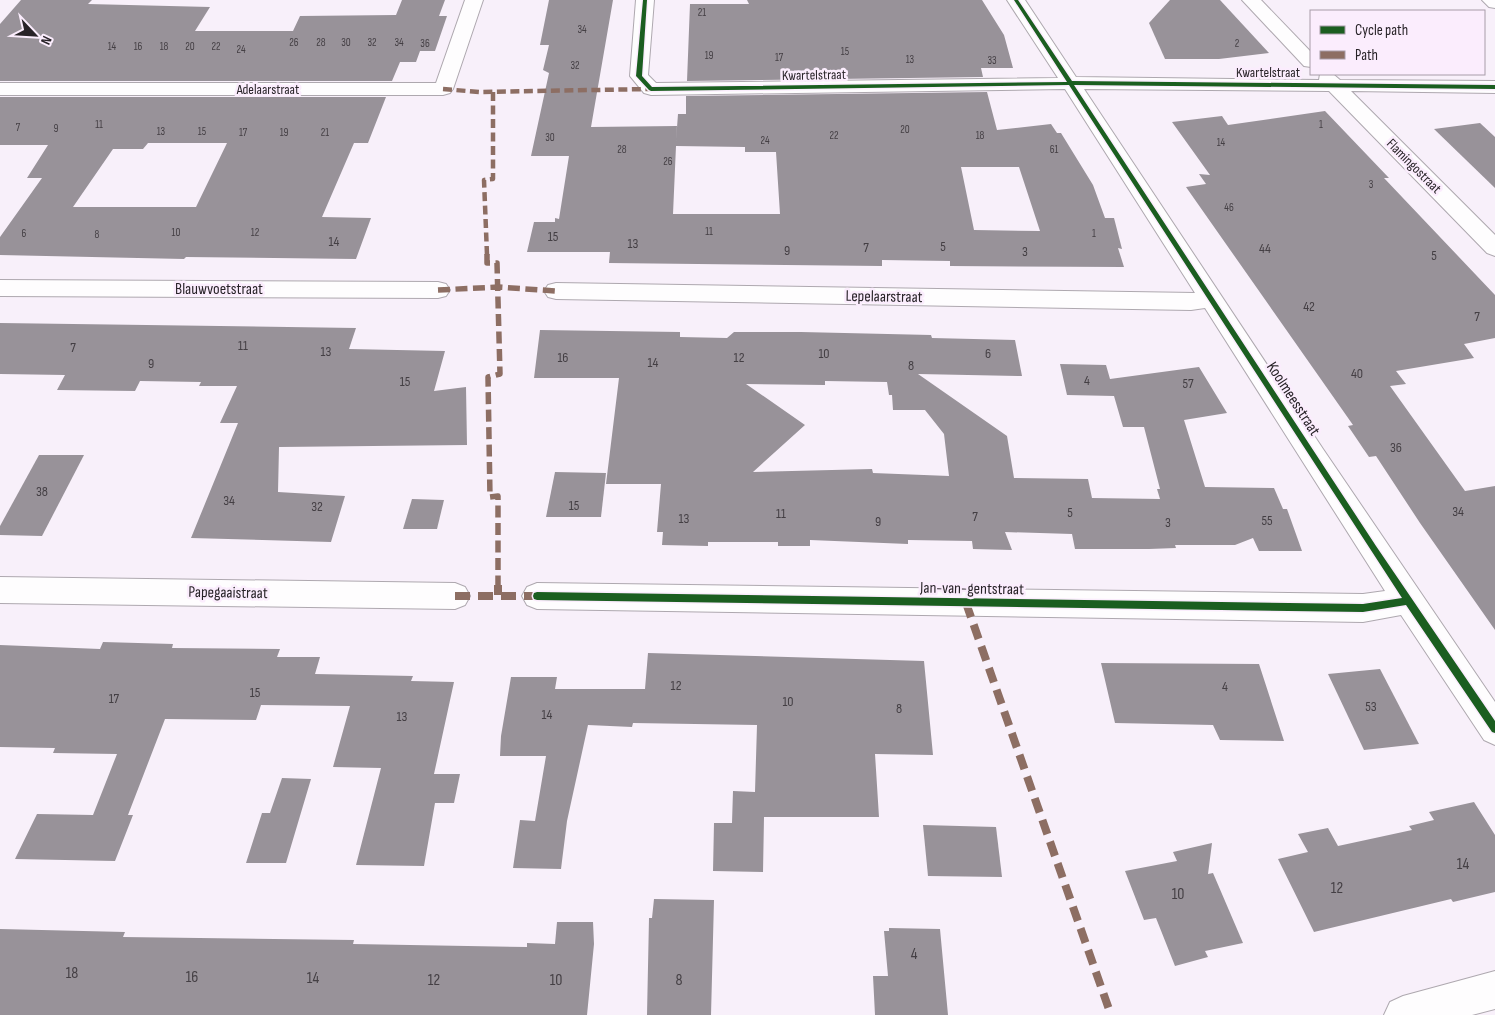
<svg xmlns="http://www.w3.org/2000/svg" width="1495" height="1015" font-family="'Sofia Sans Condensed',sans-serif">
<style>
.building{fill:#989299;fill-rule:evenodd}
.lines{fill:none;stroke-linecap:round;stroke-linejoin:round}
.street-casing{stroke:#aea8af;stroke-width:2}
.street{fill:#fefdfe;fill-rule:evenodd}
.quiet-far2{stroke:#8d6e63;stroke-width:4.5;stroke-dasharray:9 4.5;stroke-linecap:butt}
.quiet-far1{stroke:#8d6e63;stroke-width:5.5;stroke-dasharray:12 5.5;stroke-linecap:butt}
.quiet{stroke:#8d6e63;stroke-width:8;stroke-dasharray:15 8;stroke-linecap:butt}
.cycleway-casing{stroke:#fbedfd;stroke-width:3}
.cycleway{fill:#1b5e20;fill-rule:evenodd}
.labels{text-anchor:middle;dominant-baseline:central;stroke-width:5;stroke-linejoin:round;paint-order:stroke}
.far-number-label{font-size:11px;fill:#443f44}
.far-street-label{font-size:14px;fill:#282328;stroke:#fbedfd}
.number-label{font-size:14px;fill:#443f44}
.street-label{font-size:16px;fill:#282328;stroke:#fbedfd}
.near-number-label{font-size:16px;fill:#443f44}
</style>
<rect width="100%" height="100%" fill="#f8f0fa"/>
<g class="building">
<polygon points="21,0 92,0 88,4 210,7 195,31 293,31 300,16 396,15 402,0 445,0 439,16 447,16 435,51 420,51 416,62 400,62 392,81 0,81 0,24"/>
<path d="M 549,0 L 613,0 L 591,127 L 677,126 L 676,141 L 678,114 L 686,114 L 686,96 L 987,92 L 997,130 L 1051,124 L 1057,133 L 1061,133 L 1093,185 L 1105,218 L 1114,218 L 1122,249 L 1118,248 L 1124,267 L 950,266 L 950,261 L 882,260 L 882,266 L 609,263 L 610,252 L 527,252 L 534,222 L 555,222 L 555,218 L 559,219 L 569,156 L 531,156 L 549,73 L 543,70 L 549,45 L 540,45 ZM 676,146 L 745,147 L 745,152 L 776,152 L 780,214 L 673,214 ZM 961,167 L 1019,167 L 1040,231 L 974,230 Z"/>
<polygon points="747,0 982,0 1004,35 1013,68 981,68 983,77 687,81 690,4 749,4"/>
<polygon points="1170,0 1220,0 1269,53 1219,59 1165,59 1149,23"/>
<path d="M 0,97 L 386,97 L 368,143 L 354,143 L 322,217 L 371,218 L 356,259 L 186,257 L 184,259 L 0,255 L 0,237 L 42,178 L 27,178 L 48,145 L 0,145 ZM 148,143 L 227,143 L 196,207 L 73,207 L 113,149 L 143,149 Z"/>
<polygon points="1325,111 1389,178 1384,178 1495,295 1495,338 1464,344 1474,358 1396,371 1406,384 1390,386 1465,491 1495,486 1495,630 1420,523 1376,456 1369,457 1348,426 1353,425 1186,187 1206,184 1199,174 1210,175 1172,122 1222,116 1228,125"/>
<polygon points="1480,123 1495,137 1495,188 1434,129"/>
<polygon points="0,323 356,328 349,349 445,351 434,391 466,387 467,445 279,447 278,492 345,496 331,542 191,538 238,423 220,423 237,386 199,386 201,382 140,381 135,391 57,390 65,375 0,374"/>
<path d="M 540,330 L 680,332 L 680,337 L 727,338 L 734,332 L 801,332 L 931,335 L 932,338 L 1015,340 L 1022,376 L 918,374 L 1007,436 L 1014,478 L 1088,479 L 1092,498 L 1160,499 L 1157,489 L 1160,489 L 1144,427 L 1123,427 L 1114,396 L 1067,395 L 1060,364 L 1106,365 L 1110,379 L 1199,367 L 1227,413 L 1184,420 L 1205,487 L 1274,488 L 1283,509 L 1287,509 L 1302,551 L 1259,551 L 1253,538 L 1235,545 L 1175,545 L 1176,548 L 1149,549 L 1075,549 L 1072,534 L 1005,532 L 1012,550 L 973,549 L 972,541 L 908,540 L 908,544 L 810,540 L 810,546 L 778,546 L 778,542 L 708,542 L 708,546 L 662,545 L 663,532 L 657,532 L 661,484 L 606,484 L 619,378 L 534,378 ZM 825,381 L 887,382 L 889,395 L 892,395 L 893,410 L 925,410 L 944,434 L 949,476 L 873,473 L 872,469 L 753,472 L 805,425 L 746,384 L 825,385 Z"/>
<polygon points="39,455 84,455 42,536 0,535 0,526"/>
<polygon points="555,472 606,473 601,517 546,517"/>
<polygon points="412,499 444,500 437,529 403,529"/>
<polygon points="103,642 173,644 172,648 280,649 277,657 320,657 315,674 413,676 411,681 454,682 434,774 460,774 454,803 435,803 424,866 356,865 381,768 333,767 350,706 261,705 256,720 165,719 128,815 133,815 115,861 15,859 37,814 93,815 117,754 53,753 55,748 0,747 0,645 100,649"/>
<polygon points="648,653 924,661 933,755 875,754 879,817 764,817 763,872 713,871 714,823 732,823 733,791 755,792 757,725 633,723 632,727 588,725 567,821 561,869 513,868 520,820 535,821 546,756 500,756 501,736 511,677 557,677 555,689 645,689"/>
<polygon points="1101,663 1259,664 1284,741 1220,740 1213,725 1115,723"/>
<polygon points="1380,669 1419,744 1364,750 1328,674"/>
<polygon points="282,778 311,779 286,863 246,863 262,813 270,813"/>
<polygon points="1474,802 1495,835 1495,892 1453,902 1451,899 1314,932 1278,859 1308,852 1298,834 1328,828 1338,846 1412,830 1409,826 1434,820 1429,812"/>
<polygon points="923,825 996,827 1002,877 928,876"/>
<polygon points="1212,843 1208,874 1213,873 1243,943 1205,951 1208,957 1175,966 1156,918 1144,920 1125,871 1177,861 1173,852"/>
<polygon points="654,899 714,900 711,1015 647,1015 649,918 652,918"/>
<polygon points="557,922 593,922 594,944 587,1015 0,1015 0,929 125,932 123,937 354,940 353,944 527,947 527,943 555,944"/>
<polygon points="889,928 940,929 948,1015 875,1015 873,976 888,976 884,931 889,931"/>
</g>
<g class="lines">
<g class="street-casing">
<g id="street">
<polygon points="465,0 483,0 453,89 450,93 443,95 0,95 0,83 436,83"/>
<polygon points="636,0 654,0 648,75 656,83 1058,78 1007,0 1025,0 1076,77 1319,80 1320,74 1333,74 1340,80 1495,81 1495,93 1351,91 1495,235 1495,256 1487,253 1329,91 1084,89 1323,449 1495,702 1495,745 1484,740 1401,615 1363,622 537,609 527,605 522,596 527,587 537,583 1363,594 1385,591 1205,308 1191,310 556,299 548,297 544,291 548,285 556,283 1195,293 1065,89 651,95 644,93 630,76"/>
<polygon points="1242,0 1261,0 1311,52 1311,67 1304,66"/>
<polygon points="1482,0 1495,0 1495,8 1489,7"/>
<polygon points="0,280 438,282 446,284 450,290 446,296 438,298 0,296"/>
<polygon points="0,577 455,583 465,587 470,596 465,605 455,609 0,603"/>
<polygon points="1495,971 1495,1009 1472,1015 1384,1015 1390,1002 1403,996"/>
</g>
</g>
<use href="#street" class="street"/>
<g class="quiet-far2">
<polyline points="443,89 479,92 651,89"/>
<polyline points="487,255 484,180 493,179 493,91"/>
</g>
<g class="quiet-far1">
<polyline points="487,254 487,263 497,263 500,374 488,377 490,497 498,496 498,586"/>
<polyline points="438,290 498,287 556,291"/>
</g>
<g class="quiet">
<polyline points="498,585 498,595"/>
<polyline points="455,596 537,596"/>
<polyline points="966,603 1111,1015"/>
</g>
<g class="cycleway-casing">
<polygon id="cycleway" points="643,0 647,0 642,76 652,87 1067,82 1014,0 1018,0 1072,81 1495,85 1495,89 1074,85 1376,546 1495,721 1495,733 1492,732 1406,605 1363,612 537,600 534,599 533,596 534,593 537,592 1363,604 1402,598 1069,85 651,91 649,90 636,76"/>
</g>
<use href="#cycleway" class="cycleway"/>
</g>
<g class="labels">
<g class="far-number-label">
<text x="702" y="12">21</text>
<text x="582" y="29">34</text>
<text x="294" y="42">26</text>
<text x="321" y="42">28</text>
<text x="346" y="42">30</text>
<text x="372" y="42">32</text>
<text x="399" y="42">34</text>
<text x="425" y="43">36</text>
<text x="1237" y="43">2</text>
<text x="112" y="46">14</text>
<text x="138" y="46">16</text>
<text x="164" y="46">18</text>
<text x="190" y="46">20</text>
<text x="216" y="46">22</text>
<text x="241" y="49">24</text>
<text x="845" y="51">15</text>
<text x="709" y="55">19</text>
<text x="779" y="57">17</text>
<text x="910" y="59">13</text>
<text x="992" y="60">33</text>
<text x="575" y="65">32</text>
<text x="99" y="124">11</text>
<text x="1321" y="124">1</text>
<text x="18" y="127">7</text>
<text x="56" y="128">9</text>
<text x="905" y="129">20</text>
<text x="161" y="131">13</text>
<text x="202" y="131">15</text>
<text x="243" y="132">17</text>
<text x="284" y="132">19</text>
<text x="325" y="132">21</text>
<text x="834" y="135">22</text>
<text x="980" y="135">18</text>
<text x="550" y="137">30</text>
<text x="765" y="140">24</text>
<text x="1221" y="142">14</text>
<text x="622" y="149">28</text>
<text x="1054" y="149">61</text>
<text x="668" y="161">26</text>
<text x="1371" y="184">3</text>
<text x="1229" y="207">46</text>
<text x="709" y="231">11</text>
<text x="176" y="232">10</text>
<text x="255" y="232">12</text>
<text x="24" y="233">6</text>
<text x="1094" y="233">1</text>
<text x="97" y="234">8</text>
</g>
<g class="far-street-label">
<text x="1268" y="72">Kwartelstraat</text>
<text transform="translate(814 75) rotate(-1)">Kwartelstraat</text>
<text x="268" y="89">Adelaarstraat</text>
<text transform="translate(1414 166) rotate(45)">Flamingostraat</text>
</g>
<g class="number-label">
<text x="553" y="236">15</text>
<text x="334" y="241">14</text>
<text x="633" y="243">13</text>
<text x="943" y="246">5</text>
<text x="866" y="247">7</text>
<text x="1265" y="248">44</text>
<text x="787" y="250">9</text>
<text x="1025" y="251">3</text>
<text x="1434" y="255">5</text>
<text x="1309" y="306">42</text>
<text x="1477" y="316">7</text>
<text x="243" y="345">11</text>
<text x="73" y="347">7</text>
<text x="326" y="351">13</text>
<text x="824" y="353">10</text>
<text x="988" y="353">6</text>
<text x="563" y="357">16</text>
<text x="739" y="357">12</text>
<text x="653" y="362">14</text>
<text x="151" y="363">9</text>
<text x="911" y="365">8</text>
<text x="1357" y="373">40</text>
<text x="1087" y="380">4</text>
<text x="405" y="381">15</text>
<text x="1188" y="383">57</text>
<text x="1396" y="447">36</text>
<text x="42" y="491">38</text>
<text x="229" y="500">34</text>
<text x="574" y="505">15</text>
<text x="317" y="506">32</text>
<text x="1458" y="511">34</text>
<text x="1070" y="512">5</text>
<text x="781" y="513">11</text>
<text x="975" y="516">7</text>
<text x="684" y="518">13</text>
<text x="1267" y="520">55</text>
<text x="878" y="521">9</text>
<text x="1168" y="522">3</text>
<text x="676" y="685">12</text>
<text x="1225" y="686">4</text>
<text x="255" y="692">15</text>
<text x="114" y="698">17</text>
<text x="788" y="701">10</text>
<text x="1371" y="706">53</text>
<text x="899" y="708">8</text>
<text x="547" y="714">14</text>
<text x="402" y="716">13</text>
</g>
<g class="street-label">
<text x="219" y="289">Blauwvoetstraat</text>
<text transform="translate(884 297) rotate(1)">Lepelaarstraat</text>
<text transform="translate(1293 399) rotate(57)">Koolmeesstraat</text>
<text transform="translate(972 589) rotate(1)">Jan-van-gentstraat</text>
<text transform="translate(228 593) rotate(1)">Papegaaistraat</text>
</g>
<g class="near-number-label">
<text x="1463" y="864">14</text>
<text x="1337" y="888">12</text>
<text x="1178" y="894">10</text>
<text x="914" y="954">4</text>
<text x="72" y="973">18</text>
<text x="192" y="977">16</text>
<text x="313" y="978">14</text>
<text x="434" y="980">12</text>
<text x="556" y="980">10</text>
<text x="679" y="980">8</text>
</g>
</g>
<rect x="1310" y="10" width="175" height="65" fill="#fbedfd" stroke="#a79ca8"/>
<rect x="1320" y="26" width="25" height="8" fill="#1b5e20" stroke="#a79ca8"/>
<text x="1355" y="35" font-size="15" fill="#282328">Cycle path</text>
<rect x="1320" y="51" width="25" height="8" fill="#8d6e63" stroke="#a79ca8"/>
<text x="1355" y="60" font-size="15" fill="#282328">Path</text>
<g transform="translate(35 35) rotate(115)" stroke="#fbedfd" stroke-width="4" paint-order="stroke">
<path d="M0-4L9 19L0 12L-9 19Z" fill="#282328"/>
<text y="-8" font-size="14" font-weight="bold" text-anchor="middle" fill="#282328">N</text>
</g>
</svg>
